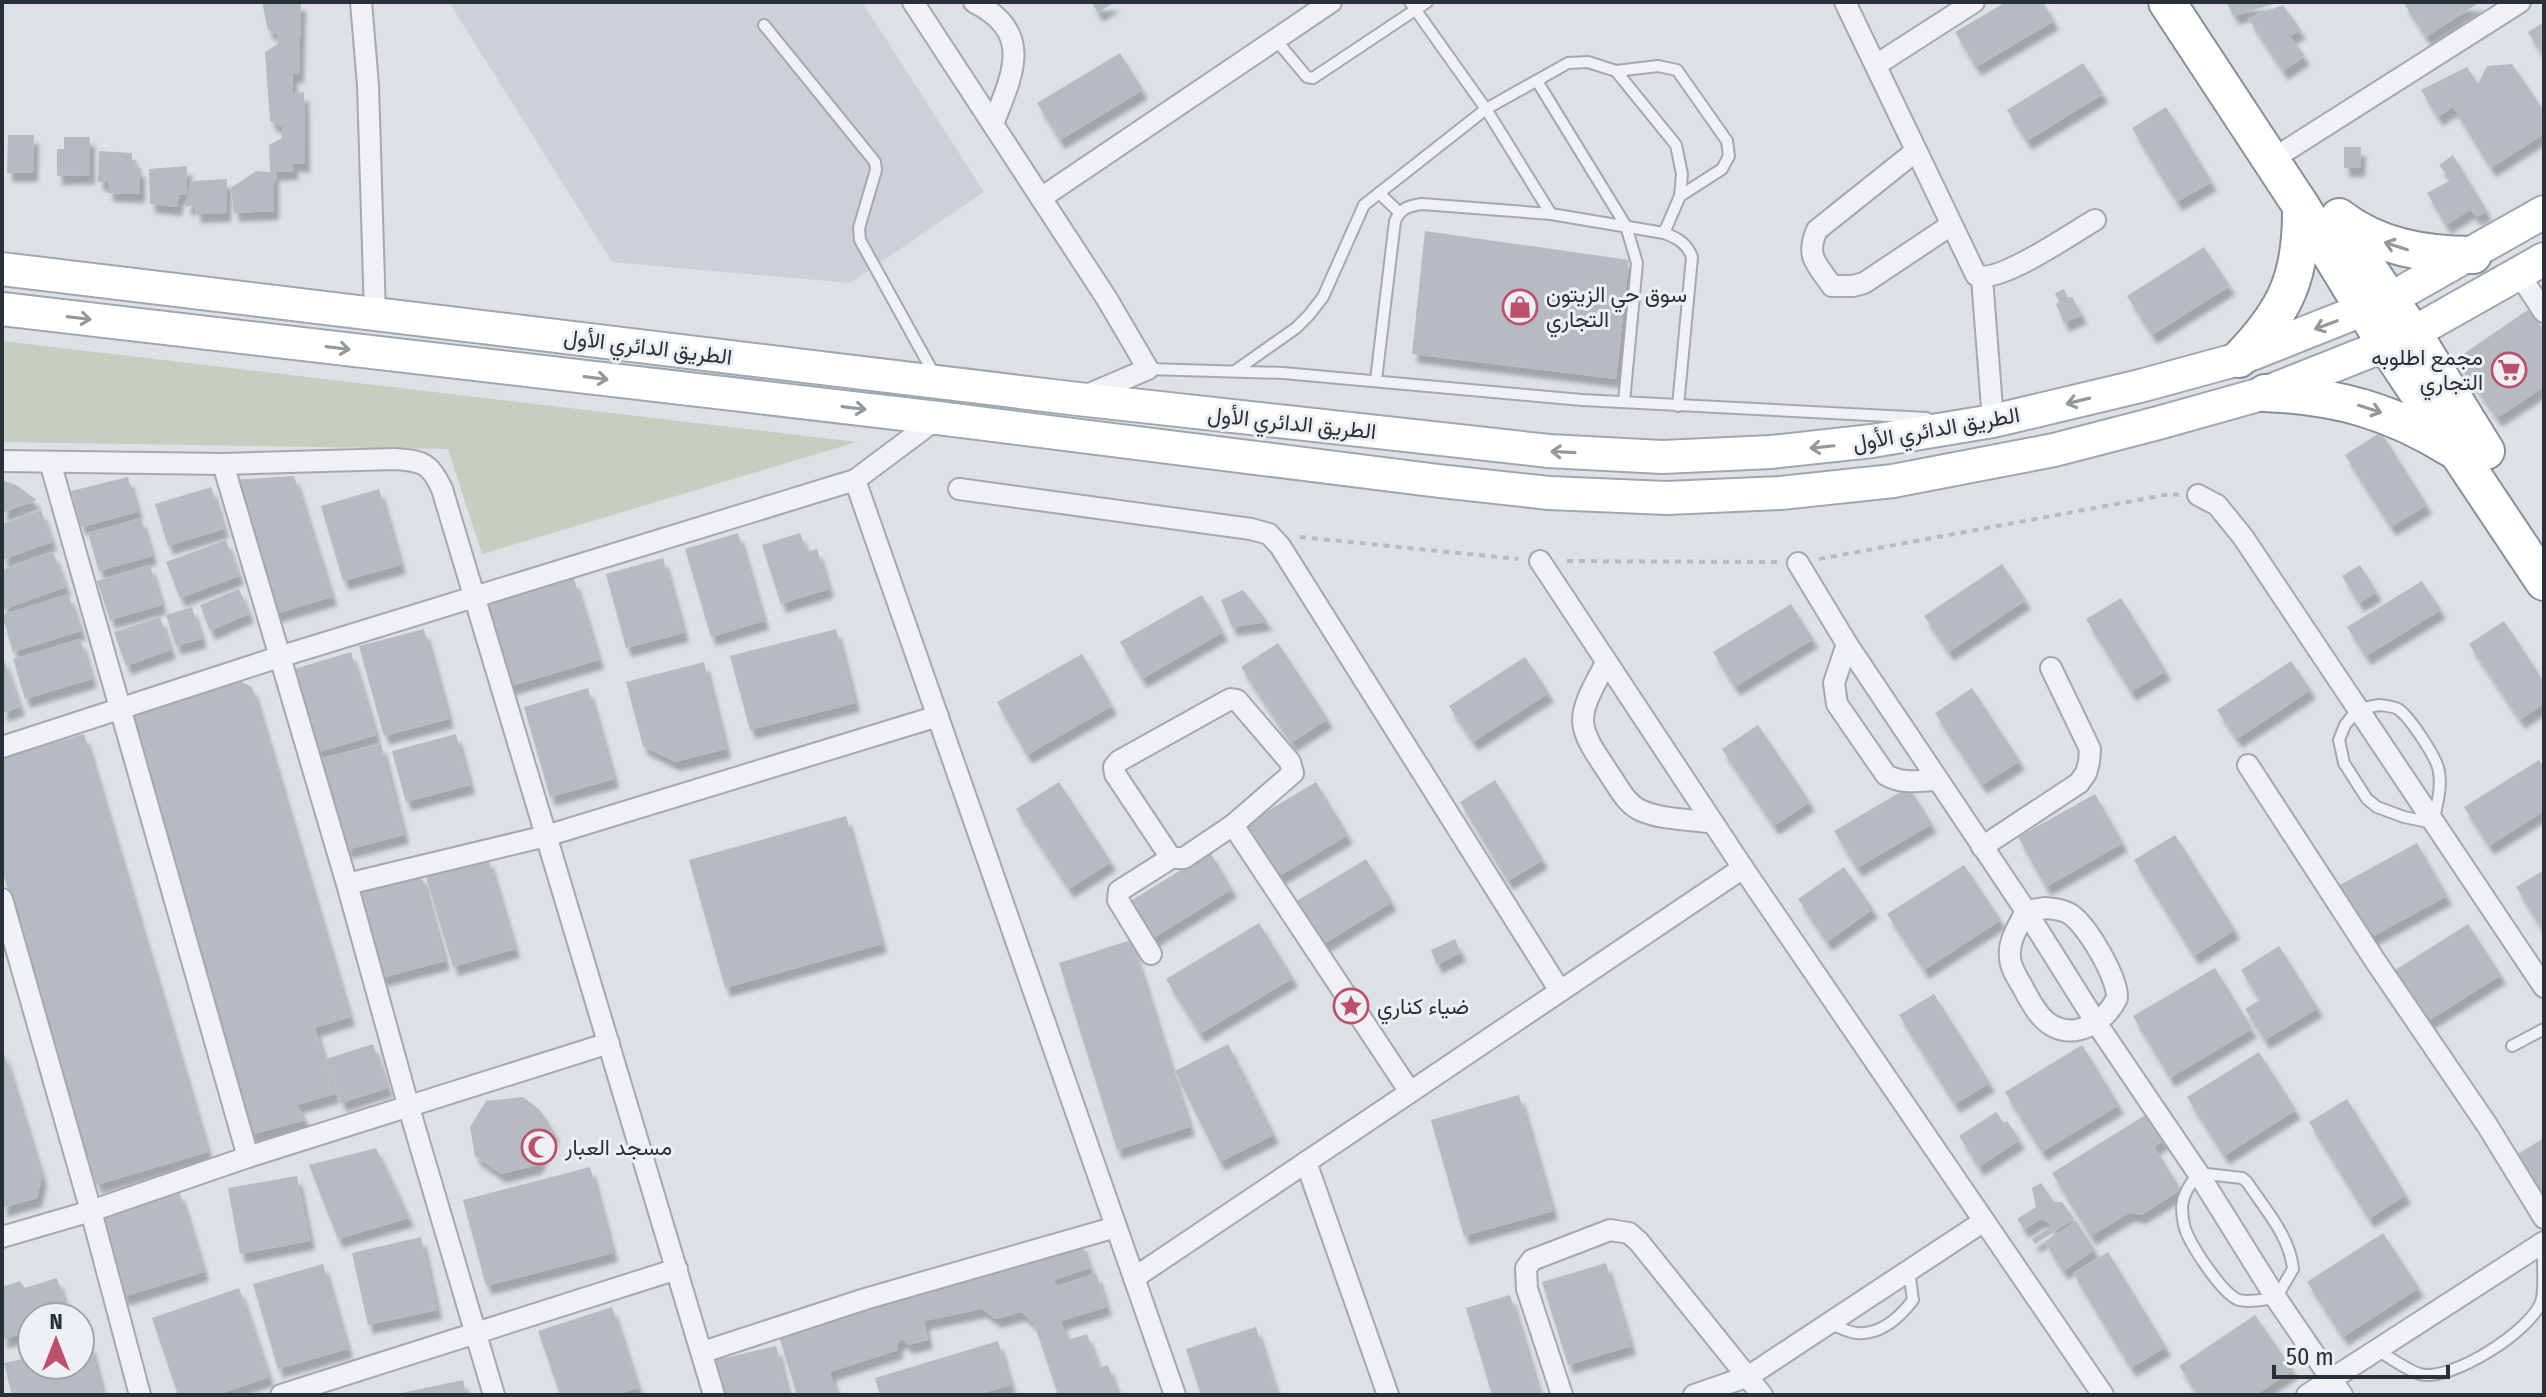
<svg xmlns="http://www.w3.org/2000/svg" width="2546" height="1397" font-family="'Fira Sans Condensed',Vazirmatn,sans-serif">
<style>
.built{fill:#cbd1d6}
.green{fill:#c5cebf}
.building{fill:#b5bbc1;filter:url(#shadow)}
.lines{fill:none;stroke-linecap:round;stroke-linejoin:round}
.lane-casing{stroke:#a3a9ae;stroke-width:14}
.street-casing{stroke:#a3a9ae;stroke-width:24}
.primary-casing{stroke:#9ea7af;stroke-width:36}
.highway-casing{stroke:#86909a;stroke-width:40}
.path{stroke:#b7bbc0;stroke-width:4;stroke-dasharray:6 6;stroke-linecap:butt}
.lane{stroke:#eff1f4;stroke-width:10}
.street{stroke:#eff1f4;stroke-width:20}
.primary{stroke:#fff;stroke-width:32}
.highway{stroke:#fff;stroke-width:36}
.oneway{stroke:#94989c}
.labels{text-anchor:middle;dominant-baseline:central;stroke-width:6;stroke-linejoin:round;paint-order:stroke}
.poi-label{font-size:22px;fill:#28313a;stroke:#ecf0f3;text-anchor:start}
.street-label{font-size:22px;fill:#28313a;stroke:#ecf0f3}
</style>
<defs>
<filter id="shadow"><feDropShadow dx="5" dy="9" stdDeviation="2" flood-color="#0004"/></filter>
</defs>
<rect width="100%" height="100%" fill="#dde1e5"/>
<polygon class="built" points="449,2 862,2 984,192 850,283 612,262"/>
<polygon class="green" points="2,341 857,442 482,554 448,449 2,442"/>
<g class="building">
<polygon points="262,2 301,2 299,74 292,74 293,93 304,92 305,164 292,163 294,171 274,172 274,211 234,213 231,188 256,171 270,172 269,145 282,138 282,127 270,121 265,52 278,44 277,34 268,30"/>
<polygon points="1091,2 1115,2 1098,13"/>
<polygon points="2006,2 2043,2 2054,21 1976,67 1955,32"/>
<polygon points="2226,2 2275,2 2276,3 2234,16"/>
<polygon points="2403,2 2480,2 2426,37"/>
<polygon points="2283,5 2301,30 2290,36 2305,56 2283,71 2248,18"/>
<polygon points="2544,22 2544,57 2528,32"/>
<polygon points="1120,53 1143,90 1060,140 1037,103"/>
<polygon points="2083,63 2103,94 2027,141 2007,110"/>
<polygon points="2512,64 2544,111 2544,134 2491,168 2453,107 2438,117 2421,90 2467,67 2478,84 2487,66"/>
<polygon points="2166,107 2212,182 2177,202 2132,128"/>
<polygon points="8,135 34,135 33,173 7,173"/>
<polygon points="64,137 90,137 90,175 57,176 57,149 64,149"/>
<polygon points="2344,147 2361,147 2360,168 2344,168"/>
<polygon points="99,151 132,153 132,160 136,160 135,168 140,168 140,194 108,193 108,182 98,182"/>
<polygon points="2453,155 2487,211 2477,217 2470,210 2446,225 2427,193 2451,180 2439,165"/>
<polygon points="187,166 186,195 179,195 177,207 150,204 149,169"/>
<polygon points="227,179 226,213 196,214 195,204 185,207 191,181"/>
<polygon points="1425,231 1629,260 1616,379 1412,354"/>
<polygon points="2204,247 2230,286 2152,335 2127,296"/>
<polygon points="2064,289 2068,298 2072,297 2082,315 2064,323 2056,304 2059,302 2055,293"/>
<polygon points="2529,309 2544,331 2544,387 2497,418 2456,359"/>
<polygon points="2381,432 2427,505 2391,527 2345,455"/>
<polygon points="294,476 332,597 275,614 233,480"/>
<polygon points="128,477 138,512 81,527 71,491"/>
<polygon points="2,480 16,485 37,500 2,513"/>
<polygon points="211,487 224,529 168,546 155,504"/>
<polygon points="379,489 401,565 343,581 321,506"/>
<polygon points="41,510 52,542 2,560 2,524"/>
<polygon points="141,518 152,556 99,571 88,533"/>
<polygon points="738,533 764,621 711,637 685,549"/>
<polygon points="800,533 807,552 817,549 829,589 781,604 762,545"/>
<polygon points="226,540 239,576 180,598 166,562"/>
<polygon points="53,552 66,587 2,610 2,570"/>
<polygon points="663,558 684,633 626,648 606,574"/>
<polygon points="2002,564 2026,600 1949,652 1924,616"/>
<polygon points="150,565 162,605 110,620 97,581"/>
<polygon points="2360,565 2377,592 2359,603 2342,576"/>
<polygon points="574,579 599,660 508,687 483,606"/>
<polygon points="2422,581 2441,610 2366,656 2347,627"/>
<polygon points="239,589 249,614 210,631 200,605"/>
<polygon points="1243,590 1268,622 1232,627 1221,600"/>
<polygon points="68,594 81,631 13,652 2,615"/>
<polygon points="1202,595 1223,632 1142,679 1120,642"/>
<polygon points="2121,598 2166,671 2131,692 2086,619"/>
<polygon points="1791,604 1813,639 1735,687 1713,652"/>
<polygon points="192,607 202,639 176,646 166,615"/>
<polygon points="160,617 171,650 126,666 114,632"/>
<polygon points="2504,621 2544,682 2544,704 2520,720 2469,644"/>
<polygon points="424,629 449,719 384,736 359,646"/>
<polygon points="836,629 855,703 750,730 730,656"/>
<polygon points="80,639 92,679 25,699 13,659"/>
<polygon points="1278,643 1328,719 1291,743 1241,667"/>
<polygon points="351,652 376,735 316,753 291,670"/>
<polygon points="2,654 20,707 2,713"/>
<polygon points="1082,654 1112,706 1027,755 997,702"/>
<polygon points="1525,657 1549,693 1473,742 1449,706"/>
<polygon points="2291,661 2311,690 2237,739 2217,710"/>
<polygon points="704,662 726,749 675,762 643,746 626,682"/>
<polygon points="238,680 252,687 350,1017 315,1028 335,1094 297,1105 306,1120 250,1135 131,715"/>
<polygon points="588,688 614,779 550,797 524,707"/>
<polygon points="1972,688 2020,761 1982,785 1935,713"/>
<polygon points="1758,725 1810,802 1774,826 1722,749"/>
<polygon points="84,734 208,1152 96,1185 2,870 2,758"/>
<polygon points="456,734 470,785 406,802 392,751"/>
<polygon points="381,744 404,835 346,850 322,758"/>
<polygon points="2539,760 2544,768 2544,811 2489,846 2464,807"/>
<polygon points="1495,780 1543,860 1508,881 1460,802"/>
<polygon points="1059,782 1111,862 1069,889 1016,809"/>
<polygon points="1316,782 1348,835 1271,881 1239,828"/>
<polygon points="1909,787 1932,824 1857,868 1834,831"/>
<polygon points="2095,794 2123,843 2046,887 2018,837"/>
<polygon points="846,816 882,944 725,988 689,860"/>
<polygon points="2175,835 2235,930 2194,956 2134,860"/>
<polygon points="2417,843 2447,896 2368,939 2338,886"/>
<polygon points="1210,852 1232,889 1152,939 1129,902"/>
<polygon points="488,858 515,949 453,967 426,877"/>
<polygon points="1366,859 1392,902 1317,948 1290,905"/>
<polygon points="1964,865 2001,920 1924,970 1887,914"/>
<polygon points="1844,867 1873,909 1827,942 1798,899"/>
<polygon points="2544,870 2544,932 2516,887"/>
<polygon points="421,874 445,961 381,978 358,891"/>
<polygon points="1259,923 1293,978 1200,1034 1166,979"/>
<polygon points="2468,924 2501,975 2425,1023 2392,972"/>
<polygon points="1455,939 1461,953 1437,965 1431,950"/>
<polygon points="1131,940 1190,1127 1117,1150 1059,963"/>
<polygon points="2279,946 2318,1008 2265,1040 2245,1009 2260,1000 2241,970"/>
<polygon points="2215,968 2252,1029 2170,1078 2133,1016"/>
<polygon points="1934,994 1990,1083 1955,1104 1899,1015"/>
<polygon points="373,1044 388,1088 341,1103 326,1059"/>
<polygon points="1228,1044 1274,1135 1220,1162 1175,1071"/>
<polygon points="2082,1045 2119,1105 2042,1152 2005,1092"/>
<polygon points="2,1047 42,1177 37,1198 2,1208"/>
<polygon points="2259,1052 2296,1110 2224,1156 2187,1097"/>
<polygon points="1519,1095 1553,1211 1464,1236 1431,1120"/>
<polygon points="523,1097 540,1110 554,1132 537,1165 501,1174 475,1156 470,1127 486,1101"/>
<polygon points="2347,1099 2406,1195 2369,1219 2309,1122"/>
<polygon points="1996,1112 2004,1123 2007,1121 2020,1140 1979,1167 1959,1136"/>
<polygon points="2147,1114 2164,1140 2154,1147 2181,1190 2141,1215 2129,1213 2091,1236 2052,1173"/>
<polygon points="2544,1138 2544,1202 2516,1155"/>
<polygon points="376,1148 409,1218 338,1239 309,1165"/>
<polygon points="590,1167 613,1253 486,1286 463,1200"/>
<polygon points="297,1176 310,1241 240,1254 228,1188"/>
<polygon points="2041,1183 2054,1202 2062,1202 2074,1219 2035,1244 2032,1239 2052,1226 2042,1218 2024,1229 2017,1219 2036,1207 2032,1188"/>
<polygon points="179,1191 204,1272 123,1297 98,1216"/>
<polygon points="2076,1221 2095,1250 2063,1271 2045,1242"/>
<polygon points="2383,1233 2419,1288 2343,1337 2307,1282"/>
<polygon points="421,1237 437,1310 368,1325 352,1253"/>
<polygon points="1081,1241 1090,1268 1054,1280 1057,1286 1096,1273 1107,1307 1061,1321 1068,1340 1087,1334 1099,1368 1108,1365 1118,1395 1058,1395 1034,1323 1021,1312 996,1319 982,1309 924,1321 928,1340 908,1345 902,1339 898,1343 898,1350 830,1372 837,1395 797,1395 779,1336"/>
<polygon points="2108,1252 2166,1347 2131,1368 2073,1273"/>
<polygon points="1606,1263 1631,1346 1568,1365 1542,1282"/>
<polygon points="323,1264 348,1349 278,1369 253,1284"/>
<polygon points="57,1278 69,1317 32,1317 32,1330 2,1340 2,1287 20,1281 25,1288"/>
<polygon points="239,1288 269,1377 217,1395 178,1395 152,1318"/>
<polygon points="1510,1295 1540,1395 1492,1395 1466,1308"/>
<polygon points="612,1307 638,1388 616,1395 560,1395 538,1331"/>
<polygon points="2255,1315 2293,1370 2256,1395 2198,1395 2179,1366"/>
<polygon points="1256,1327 1277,1395 1201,1395 1186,1349"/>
<polygon points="998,1341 1011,1385 976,1395 880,1395 875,1378"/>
<polygon points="90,1343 103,1395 12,1395 4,1363 32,1357 32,1365 80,1365 80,1345"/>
<polygon points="776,1346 788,1395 724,1395 716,1360"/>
<polygon points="463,1380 466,1395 397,1395 397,1394"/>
</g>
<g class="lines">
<g class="lane-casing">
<g id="lane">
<polyline points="1410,2 1486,109 1551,214"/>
<polyline points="764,25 875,162 876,170 859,228 860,240 934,374"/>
<polyline points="1276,40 1307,77 1313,78 1427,2"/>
<polyline points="1616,71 1658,66 1677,70 1727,141 1729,156 1722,169 1680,196"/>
<polyline points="1537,81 1626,226 1637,263 1624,402"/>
<polyline points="1379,193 1399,212"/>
<polyline points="1148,369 1283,373 1582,400 1927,418"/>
<polyline points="1235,371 1296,328 1309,315 1323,297 1364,205 1486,109 1568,63 1588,62 1616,71 1676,145 1682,174 1680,196 1664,233"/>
<path d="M 1376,380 L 1395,221 C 1401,208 1408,206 1422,204 L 1551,214 L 1664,233 C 1677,238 1687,243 1692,257 L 1678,406"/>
<path d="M 2379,705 C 2385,706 2393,706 2398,709 C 2409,716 2438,759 2439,772 C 2442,789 2436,807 2433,823 L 2404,817 L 2377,807 L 2367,799 L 2344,763 L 2339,740 L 2345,725 L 2358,709 Z"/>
<polyline points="2512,1046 2544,1029"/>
<path d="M 2198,1173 L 2242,1178 L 2247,1182 C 2264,1208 2290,1236 2293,1269 L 2276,1298 C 2265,1299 2250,1303 2239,1300 C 2222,1294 2188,1242 2184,1225 C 2183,1220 2182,1212 2182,1206 C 2183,1193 2191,1184 2198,1173 Z"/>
<path d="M 1831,1324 C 1839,1327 1849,1333 1857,1333 C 1881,1335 1900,1317 1913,1300 L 1909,1271"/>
<path d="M 2377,1350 C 2390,1357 2406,1370 2420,1374 C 2450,1383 2535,1329 2542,1299 C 2545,1282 2542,1260 2543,1242"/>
</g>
</g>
<g class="street-casing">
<g id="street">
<polyline points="361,2 368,85 375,314"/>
<polyline points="913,2 1107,299 1148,369 1082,397"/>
<path d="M 974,2 C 1035,33 1012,75 993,124"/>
<path d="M 1845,2 L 1976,275 C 1999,285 2072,233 2095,220"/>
<polyline points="1876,65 1974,2"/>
<polyline points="2287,150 2520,2"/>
<path d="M 1916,151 L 1817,230 C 1805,257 1817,264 1832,286 L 1853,286 L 1864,283 L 1951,225"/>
<polyline points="1041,198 1331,2"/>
<polyline points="2519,274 2544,312"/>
<polyline points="1982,278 1993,421"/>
<path d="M 2,461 L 223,464 L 395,459 C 423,461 430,463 442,489 L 714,1395"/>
<polyline points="50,462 248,1157"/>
<polyline points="223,464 347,884 409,1108 494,1395"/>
<polyline points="855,480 938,418"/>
<polyline points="959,489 1251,529 1269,534 1280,546 1560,991"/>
<polyline points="2198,495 2217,505 2243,537 2544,987"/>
<polyline points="1540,561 1743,868 2103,1395"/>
<polyline points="1798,563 1847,644 2026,911 2097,1024 2198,1173 2276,1298 2342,1395"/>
<path d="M 1847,644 L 1834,683 L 1837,704 L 1886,775 C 1902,784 1918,781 1936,780"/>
<path d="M 1606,663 C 1574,722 1575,723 1612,778 C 1620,790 1627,804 1640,810 C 1661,820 1690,819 1713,823"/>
<polyline points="2,747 279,657 855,480 1175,1395"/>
<polyline points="2248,765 2376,962 2487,1125 2544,1218"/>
<polyline points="1233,825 1410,1092"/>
<polyline points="1982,847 2079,783 2086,773 2089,762 2090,749 2051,668"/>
<polyline points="347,884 546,836 938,716"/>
<polyline points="2,899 91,1211 140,1395"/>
<path d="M 2045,908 C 2054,909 2062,909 2070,914 C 2087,925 2118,978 2117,998 C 2106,1021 2077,1040 2051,1025 C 2038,1017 2029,999 2022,986 C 2017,977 2010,967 2010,957 C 2008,941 2019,925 2026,911 Z"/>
<polyline points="1151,954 1118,900 1119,891 1171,858 1184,858 1233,825 1293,773 1290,762 1237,700 1231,699 1225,702 1119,761 1114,767 1115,774 1171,858"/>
<polyline points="1306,1162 1388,1395"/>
<polyline points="2,1237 91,1211 248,1157 609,1043"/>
<polyline points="1134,1278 1743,868"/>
<polyline points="703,1352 865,1299 1116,1227"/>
<polyline points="281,1395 677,1269"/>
<polyline points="1562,1395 1527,1289 1526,1268 1532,1260 1610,1230 1629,1233 1639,1242 1762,1395"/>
<polyline points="1694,1395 1749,1376 1984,1221"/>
<polyline points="2307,1395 2544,1242"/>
</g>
</g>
<g class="primary-casing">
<g id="primary">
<polyline points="2,269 1078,399 1549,451 1662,457 1771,452 1872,441 1993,421 2140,386 2239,359 2390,299 2544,212"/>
<polyline points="2,309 938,418 1439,481 1549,493 1667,498 1781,493 1893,481 2054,450 2158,423 2265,393 2386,345 2413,333 2544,259"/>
</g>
</g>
<g class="highway-casing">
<g id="highway">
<polyline points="2167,2 2301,206 2386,345 2544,582"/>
<path d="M 2339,217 C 2378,247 2424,255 2473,255"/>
<polyline points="2339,226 2413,333 2486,451"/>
<path d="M 2239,359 C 2287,310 2302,275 2301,206"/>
<path d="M 2265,393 C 2337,396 2391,411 2452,449"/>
</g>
</g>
<g class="path">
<polyline points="1300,537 1518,559"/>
<polyline points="1819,559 2170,494 2180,495"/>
<polyline points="1567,561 1778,562"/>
</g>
<use href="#lane" class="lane"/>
<use href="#street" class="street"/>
<use href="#primary" class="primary"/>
<use href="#highway" class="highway"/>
</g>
<defs><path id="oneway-shaft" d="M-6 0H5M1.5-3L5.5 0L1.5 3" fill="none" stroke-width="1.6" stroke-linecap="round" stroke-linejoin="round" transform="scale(2)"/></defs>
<g class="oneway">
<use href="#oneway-shaft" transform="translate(2396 246) rotate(-162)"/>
<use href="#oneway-shaft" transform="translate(79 318) rotate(7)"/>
<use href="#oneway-shaft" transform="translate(2326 325) rotate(159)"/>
<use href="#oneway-shaft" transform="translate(338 348) rotate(7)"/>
<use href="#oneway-shaft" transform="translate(596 378) rotate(7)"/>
<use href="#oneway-shaft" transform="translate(2078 401) rotate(166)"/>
<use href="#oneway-shaft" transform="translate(854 408) rotate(7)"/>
<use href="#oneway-shaft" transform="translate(2370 409) rotate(18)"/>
<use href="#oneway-shaft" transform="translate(1822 447) rotate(174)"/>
<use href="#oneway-shaft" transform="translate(1563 452) rotate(-177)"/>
</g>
<defs>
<g id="shop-ring" transform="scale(1.8)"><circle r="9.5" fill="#ecf0f3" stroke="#bd4f6c" stroke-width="1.5"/><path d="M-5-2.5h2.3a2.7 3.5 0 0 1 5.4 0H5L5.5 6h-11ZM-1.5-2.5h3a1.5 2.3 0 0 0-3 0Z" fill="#bd4f6c"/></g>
<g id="supermarket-ring" transform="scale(1.8)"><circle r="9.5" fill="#ecf0f3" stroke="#bd4f6c" stroke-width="1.5"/><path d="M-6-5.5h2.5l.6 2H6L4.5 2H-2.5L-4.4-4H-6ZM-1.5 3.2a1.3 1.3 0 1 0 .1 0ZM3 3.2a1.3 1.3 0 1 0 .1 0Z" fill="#bd4f6c"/></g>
<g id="sight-ring" transform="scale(1.8)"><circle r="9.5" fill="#ecf0f3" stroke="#bd4f6c" stroke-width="1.5"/><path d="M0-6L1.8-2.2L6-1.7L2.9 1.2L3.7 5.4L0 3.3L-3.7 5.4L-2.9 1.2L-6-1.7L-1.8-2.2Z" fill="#bd4f6c"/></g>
<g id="mosque-ring" transform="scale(1.8)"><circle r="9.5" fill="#ecf0f3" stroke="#bd4f6c" stroke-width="1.5"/><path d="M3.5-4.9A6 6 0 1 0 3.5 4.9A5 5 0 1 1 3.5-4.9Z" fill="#bd4f6c"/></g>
</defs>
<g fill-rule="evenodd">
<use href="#shop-ring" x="1520" y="307"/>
<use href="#supermarket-ring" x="2509" y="370"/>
<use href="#sight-ring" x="1351" y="1006"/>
<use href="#mosque-ring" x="539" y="1147"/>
</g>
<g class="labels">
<g class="poi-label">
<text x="1546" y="294">سوق حي الزيتون<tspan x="1546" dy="25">التجاري</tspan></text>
<text x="2483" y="357" text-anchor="end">مجمع اطلوبه<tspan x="2483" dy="25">التجاري</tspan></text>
<text x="1377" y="1006">ضياء كناري</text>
<text x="565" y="1147">مسجد العبار</text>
</g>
<g class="street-label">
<text transform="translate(648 347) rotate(7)">الطريق الدائري الأول</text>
<text transform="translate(1292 423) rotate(6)">الطريق الدائري الأول</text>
<text transform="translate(1936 429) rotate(-10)">الطريق الدائري الأول</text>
</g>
</g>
<rect width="2546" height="1397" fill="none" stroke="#28313a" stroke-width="8"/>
<g transform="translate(56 1341)"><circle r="38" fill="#ecf0f3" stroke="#9ea4a9" stroke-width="2"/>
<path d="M0-6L14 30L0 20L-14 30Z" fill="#bd4f6c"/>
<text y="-12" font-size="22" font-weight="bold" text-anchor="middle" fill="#28313a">N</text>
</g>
<path d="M2274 1365v12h174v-12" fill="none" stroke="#28313a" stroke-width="4"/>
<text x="2286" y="1365" font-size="24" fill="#28313a" stroke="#ecf0f3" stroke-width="6" paint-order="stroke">50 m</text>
</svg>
